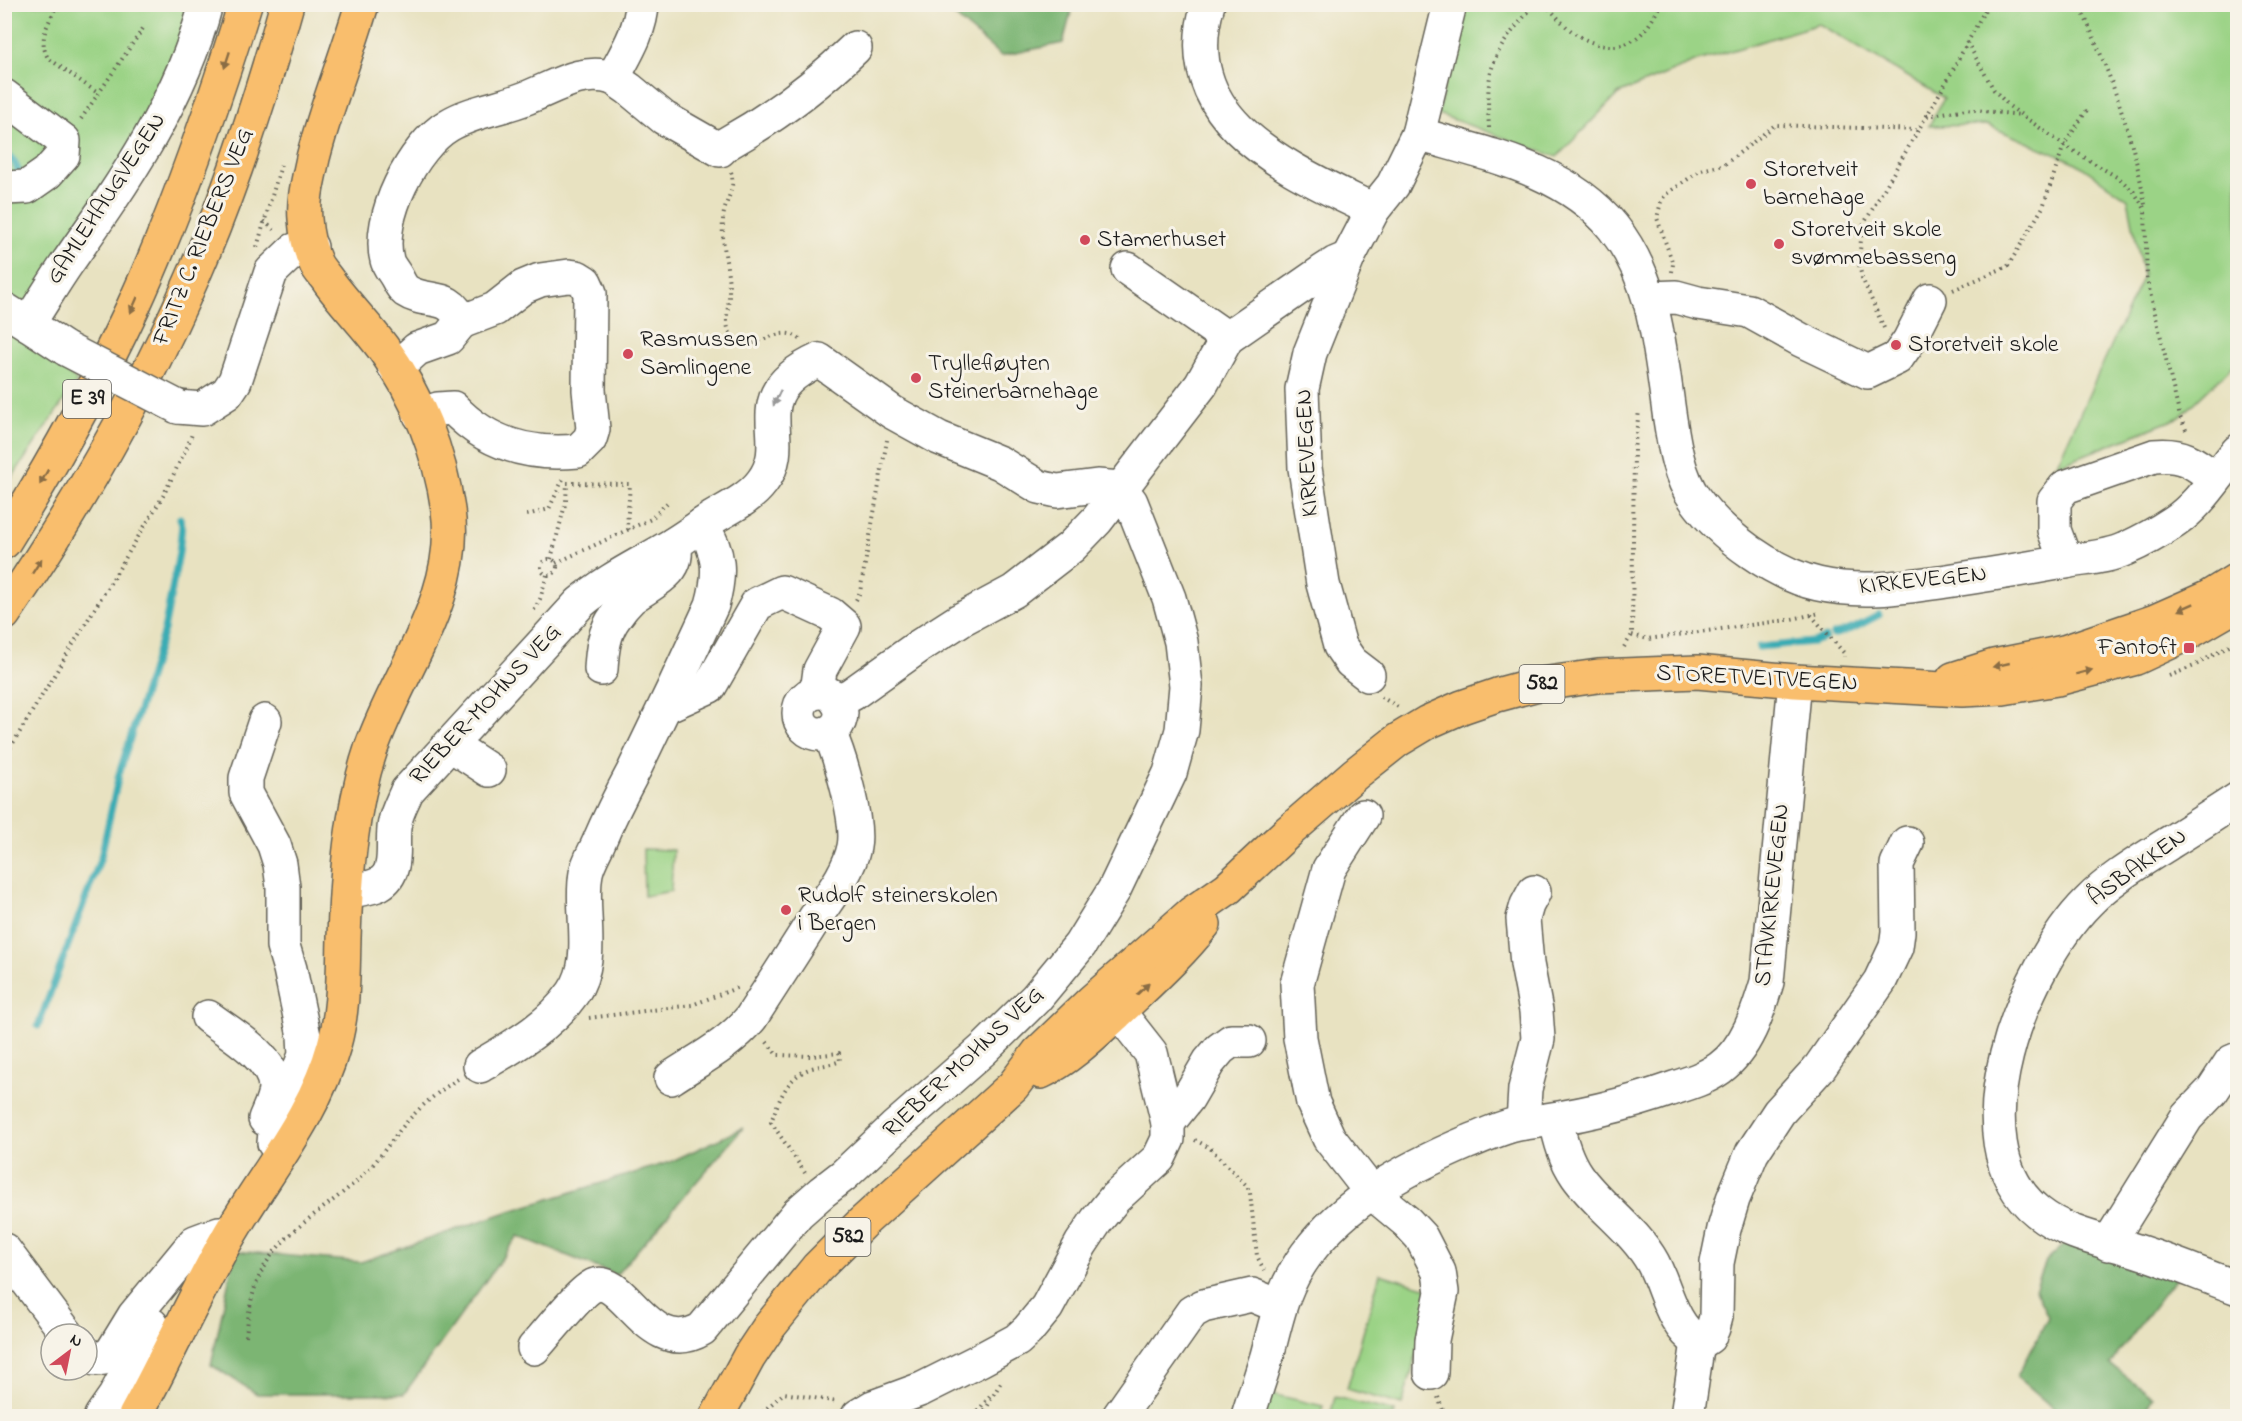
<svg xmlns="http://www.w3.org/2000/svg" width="2242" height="1421" font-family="'Indie Flower',sans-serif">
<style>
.green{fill:#9bd386;stroke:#5c7851;stroke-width:1.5}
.forest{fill:#7cb573;stroke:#4c6848;stroke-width:1.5}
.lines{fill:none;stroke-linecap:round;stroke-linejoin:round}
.stream{stroke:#3aacb4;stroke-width:7}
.minor-casing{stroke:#636156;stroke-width:36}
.major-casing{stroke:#636156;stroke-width:36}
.highway-casing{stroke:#636156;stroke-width:36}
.path{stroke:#636156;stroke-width:4;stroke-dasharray:1.5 4.5;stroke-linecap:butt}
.minor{stroke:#fff;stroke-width:33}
.major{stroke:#f9be6d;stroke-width:33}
.highway{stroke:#f9be6d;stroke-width:33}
.minor-bridge-casing{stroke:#636156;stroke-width:36;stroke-linecap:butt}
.minor-bridge{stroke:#fff;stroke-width:33}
.oneway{fill:#8a6d44}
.oneway2{fill:#999}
.poi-dot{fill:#d1495b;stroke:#f7f3e8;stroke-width:2}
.labels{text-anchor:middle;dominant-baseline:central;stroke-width:6;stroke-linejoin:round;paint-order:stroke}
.shield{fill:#f7f3e8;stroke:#5e5c59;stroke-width:1.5}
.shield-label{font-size:22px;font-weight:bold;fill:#1c1c1c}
.poi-label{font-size:24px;fill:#1c1c1c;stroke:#f7f3e8;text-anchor:start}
.street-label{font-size:24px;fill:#1c1c1c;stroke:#f7f3e8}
</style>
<rect width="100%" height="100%" fill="#f7f3e8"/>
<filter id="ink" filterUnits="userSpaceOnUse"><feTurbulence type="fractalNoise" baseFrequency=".0167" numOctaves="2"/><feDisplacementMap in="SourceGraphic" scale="12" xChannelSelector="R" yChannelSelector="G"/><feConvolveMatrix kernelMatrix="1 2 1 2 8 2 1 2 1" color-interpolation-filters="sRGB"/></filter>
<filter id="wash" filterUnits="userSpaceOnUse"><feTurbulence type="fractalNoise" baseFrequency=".008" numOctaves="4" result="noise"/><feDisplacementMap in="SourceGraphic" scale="24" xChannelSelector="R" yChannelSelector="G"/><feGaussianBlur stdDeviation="1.35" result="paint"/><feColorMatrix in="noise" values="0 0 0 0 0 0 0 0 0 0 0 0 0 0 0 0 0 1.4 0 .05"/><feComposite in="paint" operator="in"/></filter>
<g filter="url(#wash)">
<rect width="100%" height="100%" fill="#e8e2c1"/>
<g class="green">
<polygon points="5,5 205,5 160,107 13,325 77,381 5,488"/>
<polygon points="1462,5 2237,5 2237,362 2180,417 2056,466 2143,276 2128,199 2076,163 1987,125 1929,126 1944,98 1819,24 1697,61 1618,94 1557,157 1438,114"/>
<polygon points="643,849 673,850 671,891 644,896"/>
<polygon points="1380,1274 1435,1290 1402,1405 1347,1389"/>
<polygon points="1263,1392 1323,1406 1320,1416 1257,1416"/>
<polygon points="1335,1397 1395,1412 1394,1416 1330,1416"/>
</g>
<g class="forest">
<polygon points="938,5 1073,4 1073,5 1063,43 1001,56 951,13"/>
<polygon points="743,1128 616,1275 518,1236 404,1394 257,1394 211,1365 235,1251 361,1262 507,1212 670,1162"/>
<polygon points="2065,1243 2177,1276 2110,1364 2153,1397 2144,1416 2062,1416 2017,1377 2048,1317 2035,1290 2046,1261"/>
</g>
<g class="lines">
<g class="stream">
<polyline points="4,153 14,161 18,170"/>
<polyline points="1833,635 1854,628 1879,615"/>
<polyline points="1759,647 1813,642 1825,638"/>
<polyline points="38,1026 101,857 119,774 164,630 179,553 182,525 180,518"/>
</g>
</g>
</g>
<g filter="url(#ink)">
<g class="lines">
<g class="minor-casing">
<g id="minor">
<path d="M 1208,4 C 1173,122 1288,168 1373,210"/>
<path d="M 613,78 L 629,89 L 664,118 L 720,150 L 726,144 C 774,117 816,86 855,48"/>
<polyline points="4,96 64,141 63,155 47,173 27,187 4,188"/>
<path d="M 1418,134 C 1485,154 1566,169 1613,227 C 1657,282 1660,353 1670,419 C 1674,445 1679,477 1695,499 C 1722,536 1774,574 1818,584 C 1862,594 1904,587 1947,581 C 1986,575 2025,569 2064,562 C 2084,558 2106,558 2125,549 C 2141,542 2159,532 2174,522 C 2200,505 2218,474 2238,451"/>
<polyline points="1128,269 1227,338"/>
<polyline points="1650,298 1676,297 1698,303 1749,311 1801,340 1868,372 1897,358 1909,341 1930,300"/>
<polyline points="4,309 28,324"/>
<path d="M 66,349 L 28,324 C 42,303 54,282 68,262 C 124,182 181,101 206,4"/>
<path d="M 394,366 L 406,359 L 417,349 L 448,338 L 461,322 C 451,291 427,305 406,291 C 401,287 399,281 396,276 C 393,271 388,265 387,260 C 376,218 413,146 449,125 C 472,111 502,108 526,98 C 555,87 582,68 613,78 C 625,55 641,31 642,4"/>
<polyline points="178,407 202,409 227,393 235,381 271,272 294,250 311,247"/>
<path d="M 420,415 L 438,409 L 453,408 C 487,444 529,456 578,451 L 590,439 L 593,429 L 589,390 L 590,293 L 585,282 L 577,277 L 569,276 L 540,280 L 523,287 L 495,309 L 461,322"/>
<path d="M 2066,562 L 2054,530 L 2054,501 L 2065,487 L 2154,456 C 2182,453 2194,462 2215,479"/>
<path d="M 601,669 C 602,651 604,631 616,616 C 620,610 626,603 631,598 C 649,584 682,573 674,544"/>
<polyline points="1368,675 1351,662 1340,646 1323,584 1305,468 1302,389 1310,353 1348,258 1373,210 1393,185 1418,134 1450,4"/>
<circle cx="820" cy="713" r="21"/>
<polyline points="837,702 852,694 918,647 960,620 1014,591 1071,547 1097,520 1201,385 1227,338 1322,272 1336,263 1348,258"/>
<polyline points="666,706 710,686 757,604 782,592 830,614 844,626 820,670 817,692"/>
<polyline points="265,721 246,778 246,793 274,845 280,864 283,887 283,946 290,969 304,1036 305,1055 275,1132 274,1143"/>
<polyline points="451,745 489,770"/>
<path d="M 2238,799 C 2215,814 2192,829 2169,843 C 2141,861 2111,878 2088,902 C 2025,965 1951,1143 2038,1212 C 2064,1233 2100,1240 2131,1249 C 2167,1260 2202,1275 2238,1288"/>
<polyline points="1363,816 1329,869 1297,984 1300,1038 1313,1103 1329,1138 1371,1192 1407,1222 1421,1237 1439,1272 1442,1292 1432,1340 1431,1373"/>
<path d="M 347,892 C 356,889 370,889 379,884 C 401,872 390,841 395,822 C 397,811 403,801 407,791 L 580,603 C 608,579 641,564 672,545 C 687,536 700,526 714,517 C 731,507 750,498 762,482 C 796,438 738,397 819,360 L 892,412 L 939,438 L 1000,463 L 1039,487 L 1057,491 L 1097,486 L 1120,488 L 1131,502 L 1169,598 L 1181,642 L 1186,686 L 1182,730 L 1170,773 L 1114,890 L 1080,945 L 1036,998 L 984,1049 L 894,1128 L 844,1175 L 822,1192 L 798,1213 L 702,1329 C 650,1360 624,1275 595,1285 C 582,1289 546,1335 534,1348"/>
<path d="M 208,1017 C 230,1033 274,1058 275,1087 C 275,1098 269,1109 265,1119"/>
<path d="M 480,1066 C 514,1046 550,1026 573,993 C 597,959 579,911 586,873 C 588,863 594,853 598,844 C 609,818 621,794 634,770 C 661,715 687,660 712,605 C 721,573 720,553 702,525"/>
<path d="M 671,1078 C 698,1060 730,1044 751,1018 C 772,985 794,952 815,918 C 829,897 849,872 854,847 C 859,821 840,756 829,732"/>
<path d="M 1556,1120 C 1560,1140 1565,1159 1577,1176 C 1599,1207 1634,1229 1653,1263 C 1667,1290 1671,1324 1698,1342 L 1703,1341 L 1709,1337 L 1713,1328 L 1716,1317 L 1717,1263 L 1724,1229 L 1733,1199 L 1752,1153 L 1779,1112 L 1820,1067 L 1880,981 L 1896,947 L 1898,932 L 1897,864 L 1907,843"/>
<polyline points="1168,1123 1188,1098 1209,1062 1220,1049 1231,1041 1249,1041"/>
<polyline points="1523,1123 1525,1089 1538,1039 1536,1011 1527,964 1523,919 1527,905 1534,892"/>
<polyline points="2108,1244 2187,1117 2212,1091 2231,1062 2238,1059"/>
<polyline points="4,1250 67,1334"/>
<polyline points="87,1354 95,1359 104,1358 112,1352 134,1316 195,1242 219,1233 229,1235"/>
<polyline points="101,1416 115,1396 152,1325"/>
<polyline points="858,1416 873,1407 922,1389 980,1360 1017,1340 1028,1330 1047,1307 1081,1244 1097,1220 1115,1198 1159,1158 1168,1139 1168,1123 1151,1053 1118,1011 1094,1001"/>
<polyline points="1119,1416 1192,1312 1203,1306 1252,1295 1279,1306"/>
<path d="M 1248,1416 C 1254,1396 1261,1376 1267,1356 C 1277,1318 1282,1288 1306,1255 C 1346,1200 1407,1168 1468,1142 C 1486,1135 1506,1125 1524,1123 C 1575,1117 1626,1105 1674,1088 C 1690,1083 1706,1078 1720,1068 C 1747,1048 1758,1012 1767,982 L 1795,681"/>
<polyline points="1687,1416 1698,1342"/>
</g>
</g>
<g class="major-casing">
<g id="major">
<polyline points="1953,679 1994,666 2064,652 2155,621 2207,598 2238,579"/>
<path d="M 1041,1072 C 1069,1059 1094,1034 1117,1013 C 1147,984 1178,957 1204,924"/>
<path d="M 135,1416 C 167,1358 194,1297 227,1239 C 264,1174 314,1118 334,1045 C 344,1010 343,973 344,938 C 346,875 351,809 371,749 C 398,671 460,596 448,510 C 440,453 417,394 383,348 C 366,325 346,305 329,282 C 325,276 319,270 316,264 C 310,251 306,233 305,219 C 303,198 309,178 313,158 C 326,106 347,56 362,4"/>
<polyline points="717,1416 749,1357 769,1327 817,1268 863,1222 1013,1086 1038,1053 1092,1001 1192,913 1228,888 1288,832 1355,774 1398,740 1428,722 1462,707 1497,695 1534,685 1598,676 1697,672 1795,681 1962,690 2003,688 2057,679 2136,658 2179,638 2238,604"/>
</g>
</g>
<g class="highway-casing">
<g id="highway">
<path d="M 4,542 C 52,465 95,388 133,307 C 178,209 213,107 245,4"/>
<path d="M 4,614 C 78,505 144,391 196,270 C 233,184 262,94 287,4"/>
</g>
</g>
<g class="path">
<path d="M 57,4 C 49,24 37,38 48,58 L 99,94"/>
<path d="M 1545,4 C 1553,12 1560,21 1568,28 C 1588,45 1618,55 1640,35 C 1649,27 1655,15 1661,4"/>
<path d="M 2079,4 C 2108,68 2134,136 2145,205"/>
<polyline points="1967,42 1994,90 2009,106 2064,145 2120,179 2134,192 2145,209 2147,280 2180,417 2186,430"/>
<polyline points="1927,116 1966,109 2021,115"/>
<polyline points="81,119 144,27"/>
<path d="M 1489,128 C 1485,63 1493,53 1535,4"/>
<path d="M 731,172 C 736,187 727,198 724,212 C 719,240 730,268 729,295 C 729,306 725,317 728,328 C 730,333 733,340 738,343 C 755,352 779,322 800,339"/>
<polyline points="264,221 276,232"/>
<polyline points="257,247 281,165"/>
<polyline points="1672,272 1673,264 1657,218 1661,202 1665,195 1701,170 1724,165 1775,125 1917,130"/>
<polyline points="1953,290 2008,266 2043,207 2064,145 2087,110"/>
<polyline points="1884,328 1862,278 1859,264 1862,227 1948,79 1988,4"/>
<polyline points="527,515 549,509 563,479"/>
<polyline points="551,559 566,501 567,483 630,484 627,526 629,530"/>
<circle cx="549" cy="567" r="8"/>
<polyline points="556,563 651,519 667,503"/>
<polyline points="856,600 860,592 887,440"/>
<polyline points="534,610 540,599 547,575"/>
<polyline points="1811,615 1844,653 1844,657"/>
<polyline points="1632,635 1648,639 1787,620 1820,613"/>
<polyline points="1624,647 1632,635 1634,449 1639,411"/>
<polyline points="2169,676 2194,666 2238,641"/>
<polyline points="1381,697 1400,708"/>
<polyline points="4,758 163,496 188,445 192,434"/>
<polyline points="589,1018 692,1005 739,987"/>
<path d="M 767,1042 L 777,1055 L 812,1056 L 839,1053 L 840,1061 C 831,1065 822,1065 812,1068 C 787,1076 779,1100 771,1122 L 805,1173"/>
<polyline points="1195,1140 1210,1148 1247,1186 1250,1193 1257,1256 1264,1270"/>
<path d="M 246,1336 C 249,1310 252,1285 267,1262 C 290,1226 332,1205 362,1176 C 377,1162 387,1146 400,1130 C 417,1109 436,1093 458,1079"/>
<polyline points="1438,1397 1445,1416"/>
<polyline points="758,1416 784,1393 838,1402"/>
<polyline points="974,1416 992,1393"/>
<polyline points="982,1416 1002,1380"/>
</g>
<use href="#minor" class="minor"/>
<use href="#major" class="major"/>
<use href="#highway" class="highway"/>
<g class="minor-bridge-casing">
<polyline id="minor-bridge" points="66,349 178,407"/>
</g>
<use href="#minor-bridge" class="minor-bridge"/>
</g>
<defs><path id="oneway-solid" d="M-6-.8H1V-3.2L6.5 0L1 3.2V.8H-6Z" transform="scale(1.5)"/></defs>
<g class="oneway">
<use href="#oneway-solid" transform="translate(227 60) rotate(108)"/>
<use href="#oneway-solid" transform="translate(134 305) rotate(114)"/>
<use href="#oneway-solid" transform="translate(44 477) rotate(119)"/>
<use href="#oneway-solid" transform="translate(37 566) rotate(-57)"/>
<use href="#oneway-solid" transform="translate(2186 607) rotate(156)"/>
<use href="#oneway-solid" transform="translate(2001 665) rotate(167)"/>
<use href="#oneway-solid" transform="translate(2084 672) rotate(-15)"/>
<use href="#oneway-solid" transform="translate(1143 989) rotate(-43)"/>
</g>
<use class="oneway2" href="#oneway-solid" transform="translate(777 398) rotate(115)"/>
</g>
<g class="poi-dot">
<circle cx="1751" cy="184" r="6"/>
<circle cx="1085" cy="240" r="6"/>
<circle cx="1779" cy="244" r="6"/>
<circle cx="1896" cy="345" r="6"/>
<circle cx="628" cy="354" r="6"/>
<circle cx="916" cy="378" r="6"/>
<rect x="2183" y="642" width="12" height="12" rx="3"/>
<circle cx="786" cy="910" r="6"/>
</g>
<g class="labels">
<g class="shield">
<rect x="63" y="380" width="48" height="38" rx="4.5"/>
<rect x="1519.5" y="665" width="45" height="38" rx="4.5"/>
<rect x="825.5" y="1218" width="45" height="38" rx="4.5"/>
</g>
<g class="shield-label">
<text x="87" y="399">E 39</text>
<text x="1542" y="684">582</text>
<text x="848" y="1237">582</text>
</g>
<g class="poi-label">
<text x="1763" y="170">Storetveit<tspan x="1763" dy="28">barnehage</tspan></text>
<text x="1791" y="230">Storetveit skole<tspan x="1791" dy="28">svømmebasseng</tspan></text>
<text x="1097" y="240">Stamerhuset</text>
<text x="640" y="340">Rasmussen<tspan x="640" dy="28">Samlingene</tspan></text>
<text x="1908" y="345">Storetveit skole</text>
<text x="928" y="364">Tryllefløyten<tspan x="928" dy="28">Steinerbarnehage</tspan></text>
<text x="2177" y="648" text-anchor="end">Fantoft</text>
<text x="798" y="896">Rudolf steinerskolen<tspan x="798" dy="28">i Bergen</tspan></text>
</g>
<g class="street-label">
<text transform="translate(107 199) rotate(-57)">GAMLEHAUGVEGEN</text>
<text transform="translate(204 237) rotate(-68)">FRITZ C. RIEBERS VEG</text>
<text transform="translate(1308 453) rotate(-93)">KIRKEVEGEN</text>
<text transform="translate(1923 581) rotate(-6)">KIRKEVEGEN</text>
<text transform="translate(1757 679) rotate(3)">STORETVEITVEGEN</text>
<text transform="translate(486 705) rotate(-47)">RIEBER-MOHNS VEG</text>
<text transform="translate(2138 868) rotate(-36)">ÅSBAKKEN</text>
<text transform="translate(1773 895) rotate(-84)">STAVKIRKEVEGEN</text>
<text transform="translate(964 1063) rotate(-43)">RIEBER-MOHNS VEG</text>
</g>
</g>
<rect width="2242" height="1421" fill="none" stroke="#f7f3e8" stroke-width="24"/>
<g transform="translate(69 1352) rotate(32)"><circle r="28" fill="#f7f3e8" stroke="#9f9d96" stroke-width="1.5"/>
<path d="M0-4.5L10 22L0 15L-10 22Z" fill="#d1495b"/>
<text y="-9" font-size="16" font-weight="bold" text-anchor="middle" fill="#1c1c1c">N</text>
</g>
</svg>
